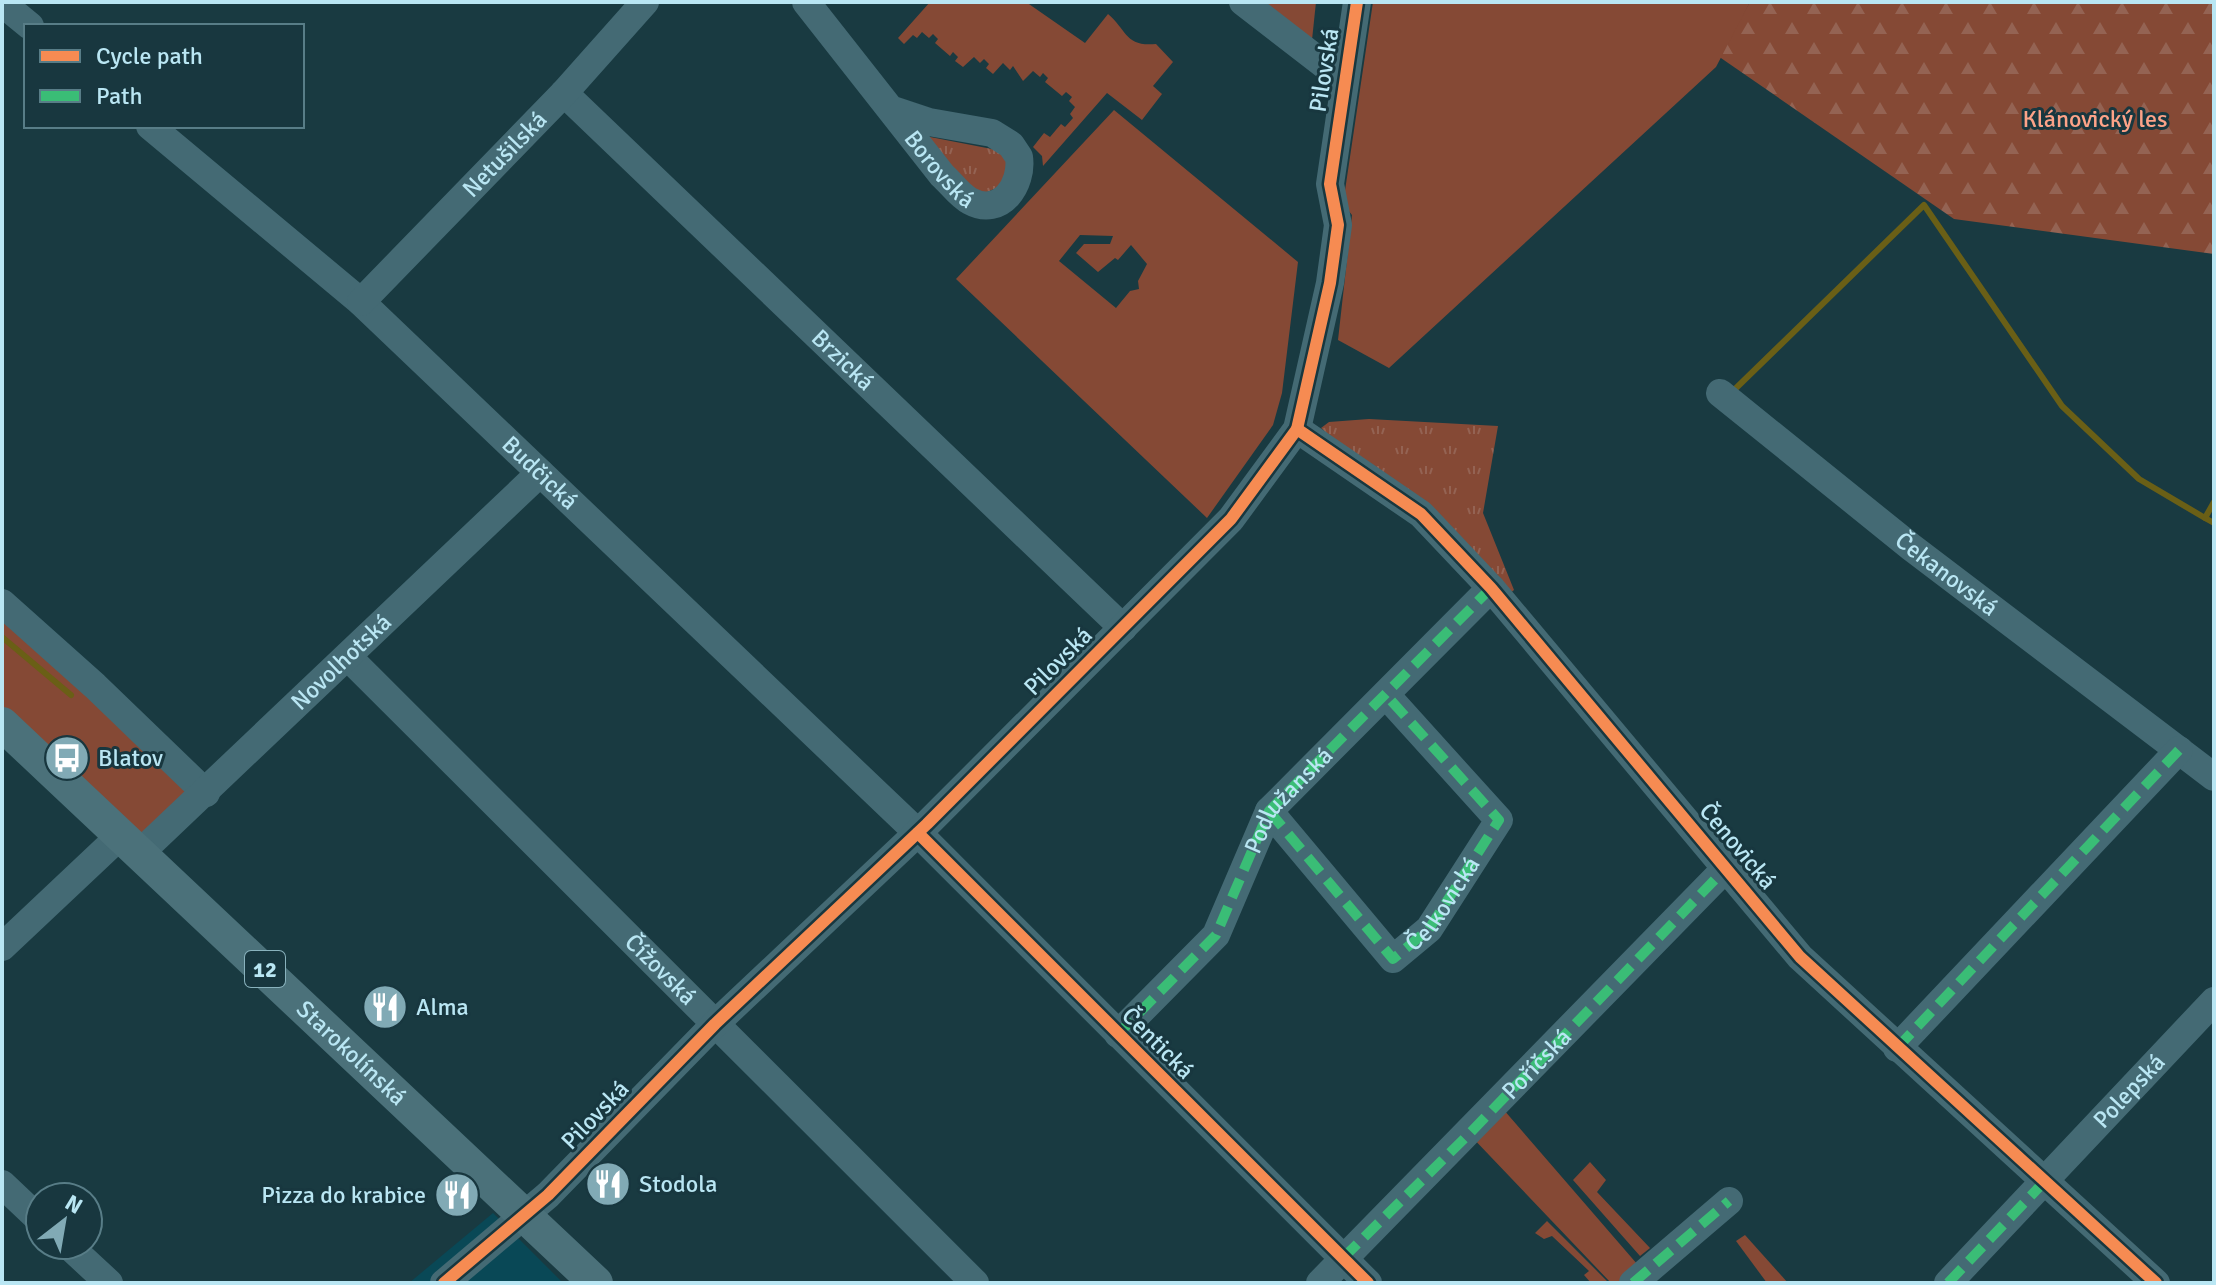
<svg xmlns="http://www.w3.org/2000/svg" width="2216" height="1285" font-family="Signika,sans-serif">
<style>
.built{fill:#094856}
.grass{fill:url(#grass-tufts)}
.forest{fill:url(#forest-firs)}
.green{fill:#854935;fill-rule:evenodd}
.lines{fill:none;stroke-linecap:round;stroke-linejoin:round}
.stream{stroke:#6a5f16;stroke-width:6}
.minor{stroke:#446a74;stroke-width:28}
.major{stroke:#4b717a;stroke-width:34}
.quiet{stroke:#3abd76;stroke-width:10;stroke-dasharray:20 10;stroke-linecap:butt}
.cycleway-casing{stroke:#18373f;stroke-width:17}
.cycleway{stroke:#f68b52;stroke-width:12}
.labels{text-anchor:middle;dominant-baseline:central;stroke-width:6;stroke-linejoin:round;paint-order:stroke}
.shield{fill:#18373f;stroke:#89b2bd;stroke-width:2}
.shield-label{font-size:22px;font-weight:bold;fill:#b9e6f3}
.street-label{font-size:24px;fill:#b9e6f3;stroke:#18373f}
.park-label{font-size:24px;fill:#fda388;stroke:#18373f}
.poi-label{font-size:24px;fill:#b9e6f3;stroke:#18373f;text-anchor:start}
</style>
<defs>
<pattern id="grass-tufts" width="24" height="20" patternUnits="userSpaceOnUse" patternTransform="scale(2)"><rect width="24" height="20" fill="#854935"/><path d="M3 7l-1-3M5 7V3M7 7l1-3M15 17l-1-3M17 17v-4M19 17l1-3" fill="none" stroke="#946353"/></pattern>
<pattern id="forest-firs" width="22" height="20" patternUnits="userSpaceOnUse" patternTransform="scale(2)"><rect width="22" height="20" fill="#854935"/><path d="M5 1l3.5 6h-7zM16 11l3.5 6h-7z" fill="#946353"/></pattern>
</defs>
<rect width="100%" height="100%" fill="#193a41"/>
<polygon class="built" points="493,1213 563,1283 409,1283"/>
<g class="grass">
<polygon points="925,136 997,150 1006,158 1010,182 976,197"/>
<polygon points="1369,419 1498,426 1483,513 1514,590 1508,595 1321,428 1329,422"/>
</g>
<polygon class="forest" points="1750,2 2214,2 2214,254 1954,219 1718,56"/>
<g class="green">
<path d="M 930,2 L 1026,2 L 1085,43 L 1108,14 C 1127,30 1125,47 1156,44 L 1173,62 L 1153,86 L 1162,94 L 1142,120 L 1107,93 L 1043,166 L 1042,156 L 1033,147 L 1044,133 L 1050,137 L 1061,124 L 1065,127 L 1073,118 L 1070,114 L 1075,107 L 1069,101 L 1072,97 L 1066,92 L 1062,96 L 1045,82 L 1048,78 L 1043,73 L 1040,77 L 1033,71 L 1023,81 L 1013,66 L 1010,70 L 1003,63 L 993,74 L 986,68 L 989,64 L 984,59 L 980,63 L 974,57 L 963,67 L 955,61 L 958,57 L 953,52 L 950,56 L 935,43 L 938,39 L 933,34 L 929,38 L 922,32 L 917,38 L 913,35 L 904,44 L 898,38 Z"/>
<polygon points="1262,2 1316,2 1312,40"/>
<polygon points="1373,2 1750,2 1716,67 1389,368 1338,340 1352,215 1343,204"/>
<path d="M 1114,110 L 1298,262 L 1282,393 L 1273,425 L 1207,518 L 956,279 ZM 1080,235 L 1113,236 L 1110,244 L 1084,244 L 1076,253 L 1098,272 L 1115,258 L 1118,260 L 1131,245 L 1147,264 L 1138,281 L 1139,289 L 1130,291 L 1116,308 L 1059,261 Z"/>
<polygon points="2,605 206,793 141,852 2,723"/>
<polygon points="1497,1102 1644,1272 1654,1283 1611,1283 1469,1134"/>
<polygon points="1590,1162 1606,1180 1597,1192 1650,1248 1640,1256 1573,1180"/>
<polygon points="1547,1221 1609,1283 1591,1283 1584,1275 1589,1271 1552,1236 1544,1239 1535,1233"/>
<polygon points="1745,1235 1788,1283 1767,1283 1736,1241"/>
</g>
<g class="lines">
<g class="stream">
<polyline points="1732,392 1924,205 2062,406 2139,479 2205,518"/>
<polyline points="2214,502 2205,518 2214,523"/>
<polyline points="2,637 71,695"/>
</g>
<g class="minor">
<path id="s1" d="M 806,2 L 942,175 C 951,183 960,196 970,201 C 1001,218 1023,184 1019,157 L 1011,145 L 992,133 L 929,122 L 893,110"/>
<polyline points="1243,2 1344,80"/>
<polyline points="2,3 30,26"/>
<path id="s2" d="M 564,93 L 1123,628"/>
<path id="s3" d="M 150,126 L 361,302 L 918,833 L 1368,1283"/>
<path id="s4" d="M 361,302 L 564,93 L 645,2"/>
<path id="s5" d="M 1720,393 L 1911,547 L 2214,777"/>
<polyline points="1297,429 1421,514 1491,588 1800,957 2156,1283"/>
<polyline points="2,603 95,686 206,793"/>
<path id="s6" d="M 348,657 L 975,1283"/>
<polyline points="1269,811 1393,959 1429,929 1499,820 1386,695"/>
<path id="s7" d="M 141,852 L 540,473"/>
<polyline points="2,947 122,834"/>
<polyline points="1118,1034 1216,935 1269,811 1491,588"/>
<polyline points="1897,1048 2179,750"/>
<polyline points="2,1184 40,1220"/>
<polyline points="68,1245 109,1283"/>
<polyline points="444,1283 548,1195 715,1024 927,824 1231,519 1297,429 1330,283 1338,225 1330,184 1357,2"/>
<polyline points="1320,1283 1727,867"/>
<polyline points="1633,1283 1729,1201"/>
<path id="s8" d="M 1948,1283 L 2214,1001"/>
</g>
<path class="major" id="s9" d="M 2,724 L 596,1283"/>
<g class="quiet">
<path id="s10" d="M 1269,811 L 1393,959 L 1429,929 L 1499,820 L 1386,695"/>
<path id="s11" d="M 1118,1034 L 1216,935 L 1269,811 L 1491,588"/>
<polyline points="1897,1048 2179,750"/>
<path id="s12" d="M 1343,1258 L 1469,1134 L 1727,867"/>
<polyline points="1633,1283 1729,1201"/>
<polyline points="1948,1283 2044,1182"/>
</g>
<g class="cycleway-casing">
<g id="cycleway">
<polyline points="1297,429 1421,514 1491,588 1800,957 2156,1283"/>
<polyline points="918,833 1368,1283"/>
<polyline points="444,1283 548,1195 715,1024 927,824 1231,519 1297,429 1330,283 1338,225 1330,184 1357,2"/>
</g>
</g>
<use href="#cycleway" class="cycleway"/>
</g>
<defs>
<g id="bus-disc" transform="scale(2.3)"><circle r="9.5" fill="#81aab5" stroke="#18373f"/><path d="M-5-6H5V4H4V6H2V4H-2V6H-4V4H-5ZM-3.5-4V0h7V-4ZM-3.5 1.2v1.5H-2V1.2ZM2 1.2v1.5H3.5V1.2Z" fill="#fff"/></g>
<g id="restaurant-disc" transform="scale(2.3)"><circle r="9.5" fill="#81aab5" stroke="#18373f"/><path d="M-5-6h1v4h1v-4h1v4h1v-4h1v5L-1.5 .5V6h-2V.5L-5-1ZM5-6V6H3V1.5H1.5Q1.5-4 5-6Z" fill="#fff"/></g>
</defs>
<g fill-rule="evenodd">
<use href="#bus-disc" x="67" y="758"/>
<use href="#restaurant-disc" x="385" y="1007"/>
<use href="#restaurant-disc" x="608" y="1184"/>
<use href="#restaurant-disc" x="457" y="1195"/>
</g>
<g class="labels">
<rect class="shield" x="245" y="951" width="40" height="36" rx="6"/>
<g class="shield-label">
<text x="265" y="969">12</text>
</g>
<g class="street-label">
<text transform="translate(1324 70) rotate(-81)">Pilovská</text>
<text stroke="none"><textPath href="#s4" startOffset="206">Netušilská</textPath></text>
<text stroke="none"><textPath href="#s1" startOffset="214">Borovská</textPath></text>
<text stroke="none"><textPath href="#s2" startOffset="386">Brzická</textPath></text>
<text stroke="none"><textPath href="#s3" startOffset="522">Budčická</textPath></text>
<text stroke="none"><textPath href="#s5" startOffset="290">Čekanovská</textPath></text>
<text transform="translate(1058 661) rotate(-45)">Pilovská</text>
<text stroke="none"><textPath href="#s7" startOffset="276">Novolhotská</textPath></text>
<text stroke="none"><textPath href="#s11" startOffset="294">Podlužanská</textPath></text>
<text transform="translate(1738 846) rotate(50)">Čenovická</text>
<text stroke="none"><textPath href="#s10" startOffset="268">Čelkovická</textPath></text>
<text stroke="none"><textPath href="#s6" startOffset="442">Čížovská</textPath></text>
<text transform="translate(1158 1043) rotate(45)">Čentická</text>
<text stroke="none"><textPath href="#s9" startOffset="480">Starokolínská</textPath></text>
<text stroke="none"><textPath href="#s12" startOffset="274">Poříčská</textPath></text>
<text stroke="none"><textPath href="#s8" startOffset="264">Polepská</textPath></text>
<text transform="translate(595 1115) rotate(-46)">Pilovská</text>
</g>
<g class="park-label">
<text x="2095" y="119">Klánovický les</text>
</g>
<g class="poi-label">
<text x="98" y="758">Blatov</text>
<text x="416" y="1007">Alma</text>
<text x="639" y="1184">Stodola</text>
<text x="426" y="1195" text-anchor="end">Pizza do krabice</text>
</g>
</g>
<rect width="2216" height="1285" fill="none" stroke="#b9e6f3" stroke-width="8"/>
<rect x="24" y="24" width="280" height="104" fill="#18373f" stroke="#587d87" stroke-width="2"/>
<rect x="40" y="50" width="40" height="12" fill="#f68b52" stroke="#587d87" stroke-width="2"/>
<text x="96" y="64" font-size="24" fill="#b9e6f3">Cycle path</text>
<rect x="40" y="90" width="40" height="12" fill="#3abd76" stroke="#587d87" stroke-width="2"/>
<text x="96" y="104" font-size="24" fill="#b9e6f3">Path</text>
<g transform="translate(64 1221) rotate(31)"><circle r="38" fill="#18373f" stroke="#587d87" stroke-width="2"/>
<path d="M0-6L14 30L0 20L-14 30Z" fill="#81aab5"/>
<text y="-12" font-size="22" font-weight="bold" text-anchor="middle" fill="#b9e6f3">N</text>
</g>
</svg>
